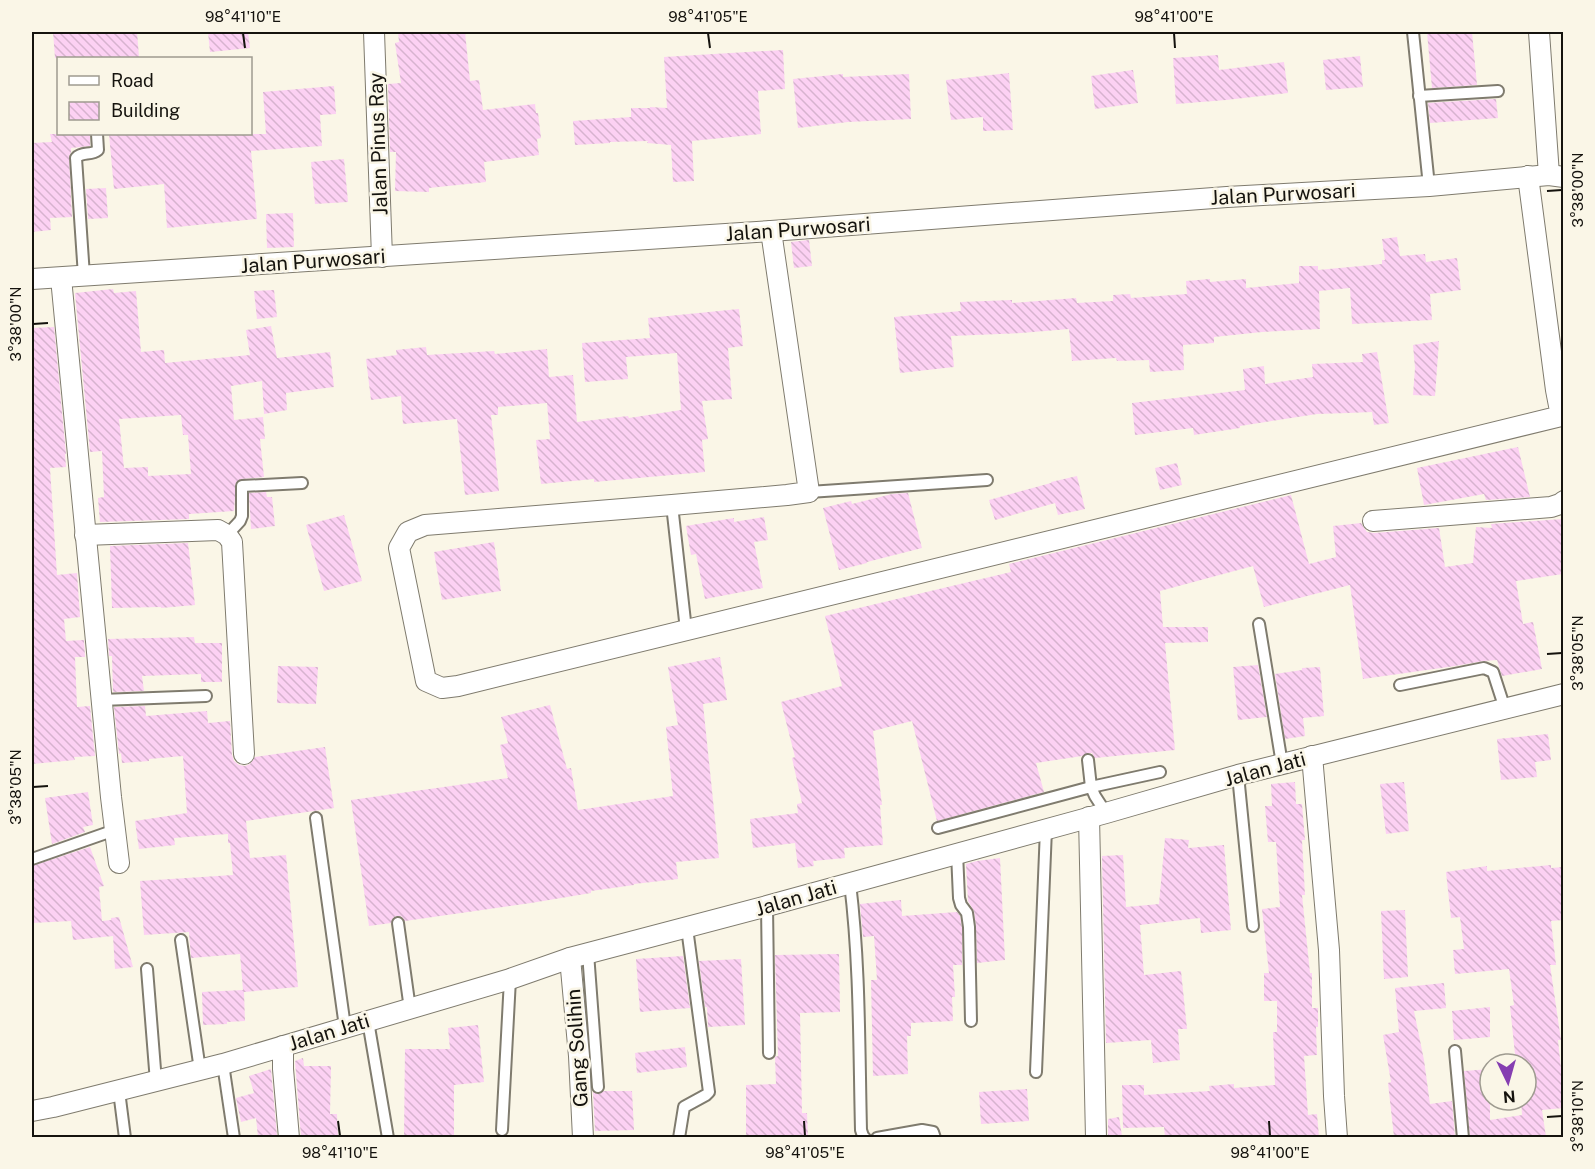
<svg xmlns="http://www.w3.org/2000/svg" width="1595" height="1169" font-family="'Public Sans',sans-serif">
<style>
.building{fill:url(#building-back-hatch);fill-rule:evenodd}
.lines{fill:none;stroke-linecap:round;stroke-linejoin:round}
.lane-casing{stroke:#7f7b6e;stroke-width:14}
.street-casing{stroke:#7f7b6e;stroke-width:22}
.lane{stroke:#fff;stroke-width:10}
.street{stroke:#fff;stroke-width:20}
.ticks{fill:none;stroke:#15130e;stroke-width:2}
.labels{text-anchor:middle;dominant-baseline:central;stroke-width:5;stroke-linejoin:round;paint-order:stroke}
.street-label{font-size:20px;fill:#15130e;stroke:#faf6e7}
.neatline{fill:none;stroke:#15130e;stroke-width:2}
.ticks-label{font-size:15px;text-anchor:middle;fill:#15130e}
</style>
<defs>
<pattern id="building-back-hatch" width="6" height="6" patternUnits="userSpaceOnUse" patternTransform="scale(1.5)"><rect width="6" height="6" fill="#fcd1f3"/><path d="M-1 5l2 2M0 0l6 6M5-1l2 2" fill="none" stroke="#d7b3cf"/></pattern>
</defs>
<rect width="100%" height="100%" fill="#faf6e7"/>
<g class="building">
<polygon points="53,32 137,32 139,57 55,58"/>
<polygon points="208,32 248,32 250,48 210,52"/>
<polygon points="398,32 465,32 470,81 479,80 483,110 535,104 536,113 538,113 541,138 537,139 539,155 484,162 486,182 429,188 429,192 395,191 396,152 390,152 388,84 401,83 395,43 399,42"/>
<polygon points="1427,32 1472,32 1477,85 1432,88"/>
<polygon points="783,50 785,89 758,91 761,134 692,141 694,181 673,182 671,145 647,143 648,141 610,142 610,143 575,145 573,121 631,117 631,108 650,108 650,107 667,108 664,57"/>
<polygon points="1218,55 1219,70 1284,62 1288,93 1226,100 1176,104 1173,58"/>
<polygon points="1360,56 1363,87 1326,90 1323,60"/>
<polygon points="1133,70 1138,103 1095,109 1091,76"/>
<polygon points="1009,73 1013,130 983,131 983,117 951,120 946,80"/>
<polygon points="843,74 843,77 909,74 911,119 848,122 798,128 793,79"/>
<polygon points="334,86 336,114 320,115 322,146 251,151 257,219 167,228 164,184 114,189 109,134 147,134 147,136 172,134 266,134 263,92"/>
<polygon points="1496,99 1498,118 1430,123 1428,103"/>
<polygon points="50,134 90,134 90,146 71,148 71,152 69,156 72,217 50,218 51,230 32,232 32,143 52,142"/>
<polygon points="344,159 348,202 315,204 311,162"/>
<polygon points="106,188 108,218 88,219 86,189"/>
<polygon points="293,213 294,247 267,248 266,214"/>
<polygon points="1397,237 1400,256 1425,254 1426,262 1457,258 1461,290 1430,294 1432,320 1352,324 1350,288 1319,291 1320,329 1262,332 1214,337 1214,343 1183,345 1184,370 1150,372 1149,360 1117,361 1116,358 1072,361 1069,329 1021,333 951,336 954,367 900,373 894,317 961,311 960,302 1012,300 1012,303 1076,298 1077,303 1113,301 1113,295 1130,294 1131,298 1187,294 1186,281 1210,279 1210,282 1246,279 1246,288 1299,283 1299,266 1318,266 1318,270 1382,264 1382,260 1385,260 1382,239"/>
<polygon points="809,240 812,266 794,268 791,242"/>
<path d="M 113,289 L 114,293 L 136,291 L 141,352 L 164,350 L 165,363 L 250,355 L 246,330 L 271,326 L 277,358 L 330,352 L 334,387 L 286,393 L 287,410 L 264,414 L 262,381 L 231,386 L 234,420 L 263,417 L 265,439 L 260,439 L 264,477 L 242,479 L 236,482 L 234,511 L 189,514 L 189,519 L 100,522 L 98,498 L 104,497 L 102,451 L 90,452 L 75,293 ZM 181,415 L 183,435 L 188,435 L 191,474 L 148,476 L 148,467 L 124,468 L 119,419 Z"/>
<polygon points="274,290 277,317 257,319 254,291"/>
<polygon points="739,309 743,346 728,348 732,399 702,401 708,439 702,440 705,472 594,482 594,479 541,484 536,440 550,439 547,403 498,407 498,415 491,415 499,491 465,495 457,419 403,424 401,396 371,400 366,359 397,355 396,350 426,347 427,355 494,351 495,354 547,349 549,377 573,375 577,422 628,416 629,418 681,410 677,353 626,357 628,379 585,382 582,343 650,338 648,318"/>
<polygon points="54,327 66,454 65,454 66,467 50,468 57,575 77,573 80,617 64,619 66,641 84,640 85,657 75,657 77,707 90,706 95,756 74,757 75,760 32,764 32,328"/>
<polygon points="1439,341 1435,396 1413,395 1415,368 1413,345"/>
<polygon points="1377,352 1389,423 1374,425 1372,412 1348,413 1317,414 1240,426 1240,428 1194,435 1193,428 1135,435 1132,403 1245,390 1243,369 1264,366 1265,384 1313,377 1312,364 1363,362 1362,354"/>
<polygon points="1518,447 1530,497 1486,500 1484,494 1424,505 1417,468"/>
<polygon points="1177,463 1182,485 1160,490 1155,468"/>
<polygon points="1077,476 1085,509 1058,515 1055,503 995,520 989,500 1051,483 1051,482"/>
<polygon points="266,492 267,497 272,497 275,526 251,529 249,493"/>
<polygon points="908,493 922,548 867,562 867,563 839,570 823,508 851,501 852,504 892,494"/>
<polygon points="1291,495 1309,564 1336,557 1333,526 1361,523 1364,528 1367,532 1374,533 1439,528 1445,567 1473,563 1476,527 1492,528 1491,524 1563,519 1563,574 1516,581 1523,624 1533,622 1542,669 1502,676 1497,660 1483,661 1455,666 1363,679 1350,585 1264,607 1253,566 1160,591 1163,627 1208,627 1208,642 1165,643 1175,750 1095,758 1092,753 1088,753 1082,756 1036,763 1044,792 937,821 912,721 873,731 882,805 880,805 883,845 844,848 845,858 813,861 814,866 798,868 795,843 753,848 750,819 798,813 797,804 802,803 792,758 795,757 781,702 842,686 825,616 1011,572 1009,564"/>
<polygon points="344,515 362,581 324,591 306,525"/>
<polygon points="764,517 768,540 754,542 763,588 705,599 696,554 691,555 686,526 734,518 734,522"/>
<polygon points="494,542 501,591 442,600 434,552"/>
<polygon points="188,543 195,605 161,608 161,607 112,608 110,546"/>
<polygon points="194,637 195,643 222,643 222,682 201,682 201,674 142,676 144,691 113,692 112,656 109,656 108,639"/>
<polygon points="720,657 727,700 703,704 719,858 676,862 678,879 634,884 634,885 591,891 591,893 531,903 405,921 401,916 396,916 393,918 391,923 369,926 351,800 508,778 500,745 508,743 501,717 550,705 567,769 571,768 578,810 673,796 666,727 678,725 668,667"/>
<polygon points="1258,665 1267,717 1238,720 1233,667"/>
<polygon points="278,666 318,667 316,704 277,703"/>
<polygon points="1320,667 1324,716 1303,718 1305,736 1285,739 1275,674 1302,670 1302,668"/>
<polygon points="145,706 146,716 207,711 208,723 230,721 232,755 234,761 239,765 245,766 250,764 255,757 325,747 334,808 246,821 250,858 286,855 298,987 244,992 245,1021 227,1022 227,1024 203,1025 202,992 243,990 240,954 191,958 189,932 144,935 140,881 233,875 230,843 228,843 228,834 174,838 175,845 139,849 135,821 187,813 183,756 149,759 149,761 122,763 121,753 119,754 114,707"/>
<polygon points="1548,734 1551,760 1535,762 1537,777 1501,780 1497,739"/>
<polygon points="1295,782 1296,804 1302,804 1305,840 1302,840 1305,895 1302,895 1310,973 1312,973 1312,1008 1318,1008 1318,1027 1316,1027 1317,1055 1304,1056 1308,1115 1317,1114 1319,1137 1210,1137 1210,1135 1165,1137 1164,1127 1123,1128 1122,1085 1144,1085 1144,1095 1210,1091 1209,1086 1234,1084 1234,1088 1275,1085 1273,1032 1277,1032 1277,1001 1264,1001 1264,973 1269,973 1262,909 1280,907 1276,842 1268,842 1265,806 1272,806 1271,784"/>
<polygon points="1404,782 1409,831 1386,834 1380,784"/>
<polygon points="88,792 93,825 83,827 85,832 52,844 45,798"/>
<polygon points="1165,838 1189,840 1188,848 1224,845 1231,930 1201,933 1200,918 1140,925 1144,975 1181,971 1187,1029 1178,1029 1180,1060 1153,1063 1151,1040 1106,1043 1102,856 1123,855 1126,907 1159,904"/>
<polygon points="90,847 104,886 99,887 102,921 111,920 111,918 119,917 133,967 115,969 113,936 73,940 71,921 32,923 32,866"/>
<polygon points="1000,858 1005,960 977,963 976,926 974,911 968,901 966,864 977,861"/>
<polygon points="1551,865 1551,868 1563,867 1563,920 1551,921 1556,965 1550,965 1561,1040 1558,1040 1563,1088 1563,1108 1542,1110 1546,1137 1470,1137 1464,1071 1490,1069 1490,1120 1522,1115 1521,1100 1526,1100 1526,1064 1516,1064 1510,1006 1514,1005 1509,969 1455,974 1453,950 1464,949 1460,917 1451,918 1446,872 1487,866 1487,871"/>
<polygon points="901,900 902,916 957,912 960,916 962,928 962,965 953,965 955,997 952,997 953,1021 911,1023 911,1036 907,1036 908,1074 873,1076 871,980 877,980 874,936 863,937 860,904"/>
<polygon points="1405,910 1408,977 1384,979 1381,911"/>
<polygon points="839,954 840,1012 800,1013 802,1113 807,1113 808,1137 746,1137 746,1085 776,1084 775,1057 778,1056 775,955"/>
<polygon points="683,956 690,1008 640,1012 636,959"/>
<polygon points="741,959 745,1025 708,1027 707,1007 705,1007 699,961"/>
<polygon points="1444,983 1446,1008 1414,1011 1424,1060 1430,1104 1452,1101 1455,1137 1394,1137 1388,1083 1391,1082 1383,1035 1399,1032 1395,988"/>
<polygon points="1490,1007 1490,1037 1454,1040 1452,1011"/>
<polygon points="478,1025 484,1082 454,1085 454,1137 404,1137 405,1049 450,1049 448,1028"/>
<polygon points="685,1047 687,1067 637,1073 635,1053"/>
<polygon points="303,1058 304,1066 331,1066 330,1114 337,1114 338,1137 301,1137 295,1061"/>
<polygon points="271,1069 277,1136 258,1137 256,1118 241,1122 236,1098 254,1093 249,1076"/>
<polygon points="1027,1089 1029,1121 981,1124 979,1092"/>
<polygon points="604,1091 632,1091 634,1130 595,1131 593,1092 598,1094"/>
<polygon points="1119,1117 1122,1136 1108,1137 1108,1119"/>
</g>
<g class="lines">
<g class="lane-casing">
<g id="lane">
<polyline points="1413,32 1429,186"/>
<polyline points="1419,96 1498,91"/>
<path d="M 84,276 L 76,158 C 82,151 91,156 98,150 L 97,134"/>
<polyline points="809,492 987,480"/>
<polyline points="672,505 686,630"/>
<polyline points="227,535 240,521 242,516 242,486 302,483"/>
<polyline points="1259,624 1282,764"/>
<polyline points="1400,685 1484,668 1493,672 1505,709"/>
<polyline points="101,700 206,696"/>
<polyline points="1088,760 1091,787 1160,772"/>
<polyline points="1238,775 1253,926"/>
<polyline points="316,818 345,1027"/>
<polyline points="938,828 1091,787 1095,796 1106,813"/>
<polyline points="957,853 959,898 961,905 967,913 969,927 971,1021"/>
<polyline points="32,859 115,830"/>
<path d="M 850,883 C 860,964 859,1048 861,1130 L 863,1136 L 865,1138"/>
<polyline points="767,906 769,1053"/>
<polyline points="398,923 410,1009"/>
<polyline points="181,940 200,1070"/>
<polyline points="588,953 598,1087"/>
<polyline points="147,969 156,1082"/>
<polyline points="368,1021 388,1138"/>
<polyline points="1455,1051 1463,1138"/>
<polyline points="223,1064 234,1138"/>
<polyline points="1036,1072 1046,829"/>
<polyline points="119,1091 125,1138"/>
<polyline points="502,1130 510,979"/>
<polyline points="679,1138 684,1107 706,1095 709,1092 687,928"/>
<polyline points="877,1138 922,1130 933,1132 935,1138"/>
</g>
</g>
<g class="street-casing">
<g id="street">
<polyline points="374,32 382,257"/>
<polyline points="1539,32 1549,175"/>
<polyline points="771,231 809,492 787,495 672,505 425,525 408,532 399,548 426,681 442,688 458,686 1561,416 1556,390 1528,176"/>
<polyline points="61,278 111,797 119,863"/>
<polyline points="32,279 771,231 1227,197 1429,186 1549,175 1564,177"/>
<polyline points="1373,521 1551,507 1560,504 1564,501"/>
<polyline points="85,535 218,530 227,535 232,542 244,754"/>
<polyline points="1312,756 1329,950 1334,1096 1337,1138"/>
<polyline points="1089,817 1096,1138"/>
<polyline points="570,958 579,1056 583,1138"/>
<polyline points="283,1046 283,1069 289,1138"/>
<polyline points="32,1111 53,1107 223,1064 510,979 570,958 767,906 1106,813 1238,775 1564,694"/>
</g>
</g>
<use href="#lane" class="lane"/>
<use href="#street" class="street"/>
</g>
<path class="ticks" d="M 243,33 L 245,48M 708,33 L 710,48M 1174,33 L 1175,48M 1547,191 L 1562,190M 33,324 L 48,323M 1547,654 L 1562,653M 33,787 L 48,786M 1547,1117 L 1562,1116M 338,1121 L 340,1136M 804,1121 L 805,1136M 1269,1121 L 1270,1136"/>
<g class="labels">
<g class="street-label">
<text transform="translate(378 144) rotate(-92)">Jalan Pinus Ray</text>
<text transform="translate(1283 194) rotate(-3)">Jalan Purwosari</text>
<text transform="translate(798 229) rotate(-4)">Jalan Purwosari</text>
<text transform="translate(313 261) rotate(-4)">Jalan Purwosari</text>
<text transform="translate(1265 769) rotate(-15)">Jalan Jati</text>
<text transform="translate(796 898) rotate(-16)">Jalan Jati</text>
<text transform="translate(329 1032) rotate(-17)">Jalan Jati</text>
<text transform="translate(577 1048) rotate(-94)">Gang Solihin</text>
</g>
</g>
<rect width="1595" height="1169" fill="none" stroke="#faf6e7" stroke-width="66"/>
<rect x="57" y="57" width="195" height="78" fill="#faf6e7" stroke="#9e9b90" stroke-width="1.5"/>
<rect x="69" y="76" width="30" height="9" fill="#ffffff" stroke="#9e9b90" stroke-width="1.5"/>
<text x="111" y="87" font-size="18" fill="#15130e">Road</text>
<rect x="69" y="102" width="30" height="18" fill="url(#building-back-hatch)" stroke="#9e9b90" stroke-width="1.5"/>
<text x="111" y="117" font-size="18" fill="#15130e">Building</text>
<g transform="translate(1508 1082) rotate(175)"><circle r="28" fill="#faf6e7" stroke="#9e9b90" stroke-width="1.5"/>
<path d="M0-4.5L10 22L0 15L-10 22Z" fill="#853eb1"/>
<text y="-9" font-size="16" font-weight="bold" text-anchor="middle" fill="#15130e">N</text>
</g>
<rect x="33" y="33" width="1529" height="1103" class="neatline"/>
<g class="ticks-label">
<text x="243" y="22">98°41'10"E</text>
<text x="708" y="22">98°41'05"E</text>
<text x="1174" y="22">98°41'00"E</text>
<text transform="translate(1578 190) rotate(-90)" y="5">3°38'00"N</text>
<text transform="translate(16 324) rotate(-90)" y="5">3°38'00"N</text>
<text transform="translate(1578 653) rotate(-90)" y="5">3°38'05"N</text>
<text transform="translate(16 787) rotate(-90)" y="5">3°38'05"N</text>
<text transform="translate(1578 1116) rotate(-90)" y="5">3°38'10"N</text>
<text x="340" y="1158">98°41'10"E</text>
<text x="805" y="1158">98°41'05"E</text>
<text x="1270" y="1158">98°41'00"E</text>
</g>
</svg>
